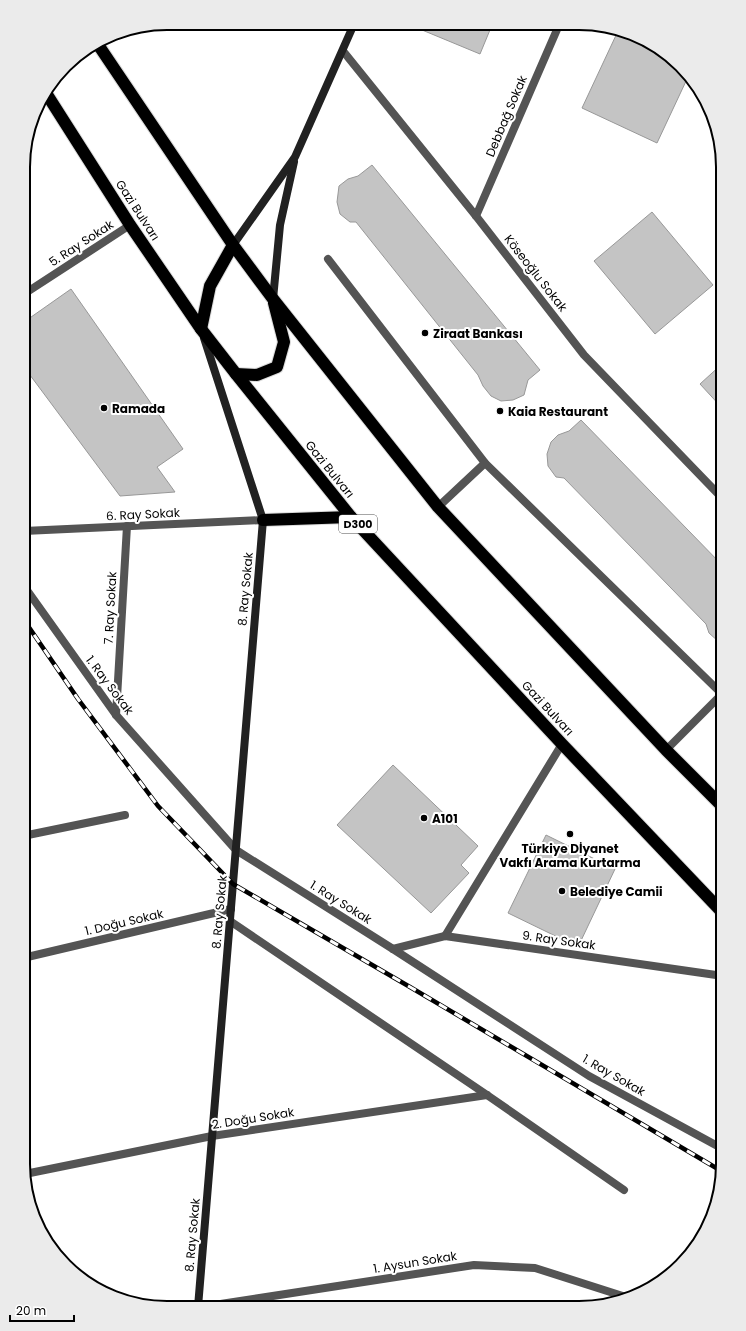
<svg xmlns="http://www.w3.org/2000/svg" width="746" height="1331" font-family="Poppins,sans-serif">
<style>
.building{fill:#c4c4c4;stroke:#989898}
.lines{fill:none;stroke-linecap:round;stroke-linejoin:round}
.highway-casing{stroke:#dbdbdb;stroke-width:14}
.street{stroke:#545454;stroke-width:8}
.secondary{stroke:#212121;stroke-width:8}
.highway{stroke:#000;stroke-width:12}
.rail-casing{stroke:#000;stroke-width:4.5}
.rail{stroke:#fff;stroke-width:3;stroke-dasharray:9;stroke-linecap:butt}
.poi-dot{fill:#000;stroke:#fff;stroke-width:1.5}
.labels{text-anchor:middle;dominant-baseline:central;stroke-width:4;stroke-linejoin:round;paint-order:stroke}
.shield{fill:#fff;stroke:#4c4c4c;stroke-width:1}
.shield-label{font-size:11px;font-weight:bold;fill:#000}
.street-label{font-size:12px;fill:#000;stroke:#fff}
.poi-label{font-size:12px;font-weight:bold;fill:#000;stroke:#fff;text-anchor:start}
.rim{fill:none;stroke:#000;stroke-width:2}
</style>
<rect width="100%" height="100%" fill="#fff"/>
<g class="building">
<polygon points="410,25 492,25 480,54"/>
<polygon points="618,31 674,59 687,79 657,143 582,108"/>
<polygon points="372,165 540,370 528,380 524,395 513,400 501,401 491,396 483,386 478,375 356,222 350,222 340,214 337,202 339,186 348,179 358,176"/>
<polygon points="652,212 713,285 655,334 594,261"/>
<polygon points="71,289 183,449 157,467 175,492 120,496 24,367 24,322"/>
<polygon points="723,363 723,409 700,384"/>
<polygon points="581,420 723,566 723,643 719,642 709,633 706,624 564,478 556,477 548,466 547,454 551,442 558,435 569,431"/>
<polygon points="393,765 478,846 461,865 469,873 431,913 337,825"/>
<polygon points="546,835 615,869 578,947 508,913"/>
</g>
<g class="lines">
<g class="highway-casing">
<g id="highway">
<polyline points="97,43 233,245 273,299 438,507 666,750 723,807"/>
<polyline points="46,93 130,225 201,329 236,374 351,517 562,744 723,913"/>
<polyline points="201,329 210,286 233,245"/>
<polyline points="236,374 257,375 277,367 284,342 274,303"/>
<polyline points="263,520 351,517"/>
</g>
</g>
<g class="street">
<polyline points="343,51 476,216 584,355 723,499"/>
<polyline points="476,216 559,25"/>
<polyline points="328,259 485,463 723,695"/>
<polyline points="24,294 130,225"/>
<polyline points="438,507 485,463"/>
<polyline points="24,531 263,520"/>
<polyline points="24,586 116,715 236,850 393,949 589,1076 723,1149"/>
<polyline points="116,715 127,526"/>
<polyline points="666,750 722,694"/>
<polyline points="23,836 125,815"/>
<polyline points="230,921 487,1095 624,1190"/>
<polyline points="445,936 562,744"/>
<polyline points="393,949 445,936 723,976"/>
<polyline points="23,958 231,909"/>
<polyline points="25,1174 212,1136 487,1095"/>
<polyline points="201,1307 474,1265 535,1268 629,1298"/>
</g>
<g class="secondary">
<polyline points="233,245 295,157 354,24"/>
<polyline points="273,299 280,225 294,162"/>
<polyline points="198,1307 263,520 204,338"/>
</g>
<use href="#highway" class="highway"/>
<g class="rail-casing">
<polyline id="rail" points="24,620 78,699 158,806 233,884 410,987 723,1172"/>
</g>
<use href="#rail" class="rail"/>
</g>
<g class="poi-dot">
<circle cx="425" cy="333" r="4"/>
<circle cx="104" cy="408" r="4"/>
<circle cx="500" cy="411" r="4"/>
<circle cx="424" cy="818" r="4"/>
<circle cx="570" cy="834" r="4"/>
<circle cx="562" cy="891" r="4"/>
</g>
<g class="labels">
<rect class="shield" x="339" y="515" width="38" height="18" rx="3"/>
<g class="shield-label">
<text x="358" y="524">D300</text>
</g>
<g class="street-label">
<text transform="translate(506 116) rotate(-67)">Debbağ Sokak</text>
<text transform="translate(138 210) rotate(57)">Gazi Bulvarı</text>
<text transform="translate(81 243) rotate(-33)">5. Ray Sokak</text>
<text transform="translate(536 273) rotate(52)">Köseoğlu Sokak</text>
<text transform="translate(330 469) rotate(51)">Gazi Bulvarı</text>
<text transform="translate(143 514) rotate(-3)">6. Ray Sokak</text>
<text transform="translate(245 589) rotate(-85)">8. Ray Sokak</text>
<text transform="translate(110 608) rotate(-87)">7. Ray Sokak</text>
<text transform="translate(110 685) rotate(53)">1. Ray Sokak</text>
<text transform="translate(548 708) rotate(47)">Gazi Bulvarı</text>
<text transform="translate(341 902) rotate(32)">1. Ray Sokak</text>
<text transform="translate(219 912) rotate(-85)">8. Ray Sokak</text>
<text transform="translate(124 922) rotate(-13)">1. Doğu Sokak</text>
<text transform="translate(559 940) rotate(8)">9. Ray Sokak</text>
<text transform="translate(614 1075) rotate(30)">1. Ray Sokak</text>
<text transform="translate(253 1118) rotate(-9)">2. Doğu Sokak</text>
<text transform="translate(192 1235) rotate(-85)">8. Ray Sokak</text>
<text transform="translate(415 1262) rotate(-9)">1. Aysun Sokak</text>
</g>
<g class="poi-label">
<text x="433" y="333">Ziraat Bankası</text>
<text x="112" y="408">Ramada</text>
<text x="508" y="411">Kaia Restaurant</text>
<text x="432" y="818">A101</text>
<text x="570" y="848" text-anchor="middle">Türkiye Dİyanet<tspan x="570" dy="14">Vakfı Arama Kurtarma</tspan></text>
<text x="570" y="891">Belediye Camii</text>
</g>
</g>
<path d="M0 0H746V1331H0ZM167 30H579A137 137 0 0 1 716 167V1164A137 137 0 0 1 579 1301H167A137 137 0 0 1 30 1164V167A137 137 0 0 1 167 30Z" fill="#ebebeb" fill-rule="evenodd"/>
<path class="rim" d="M167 30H579A137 137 0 0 1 716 167V1164A137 137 0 0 1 579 1301H167A137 137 0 0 1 30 1164V167A137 137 0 0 1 167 30Z"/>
<path d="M10 1315v6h64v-6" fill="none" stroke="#000000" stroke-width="2"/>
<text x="16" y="1315" font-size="12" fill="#000000" stroke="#ffffff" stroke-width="3" paint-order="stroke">20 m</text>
</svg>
